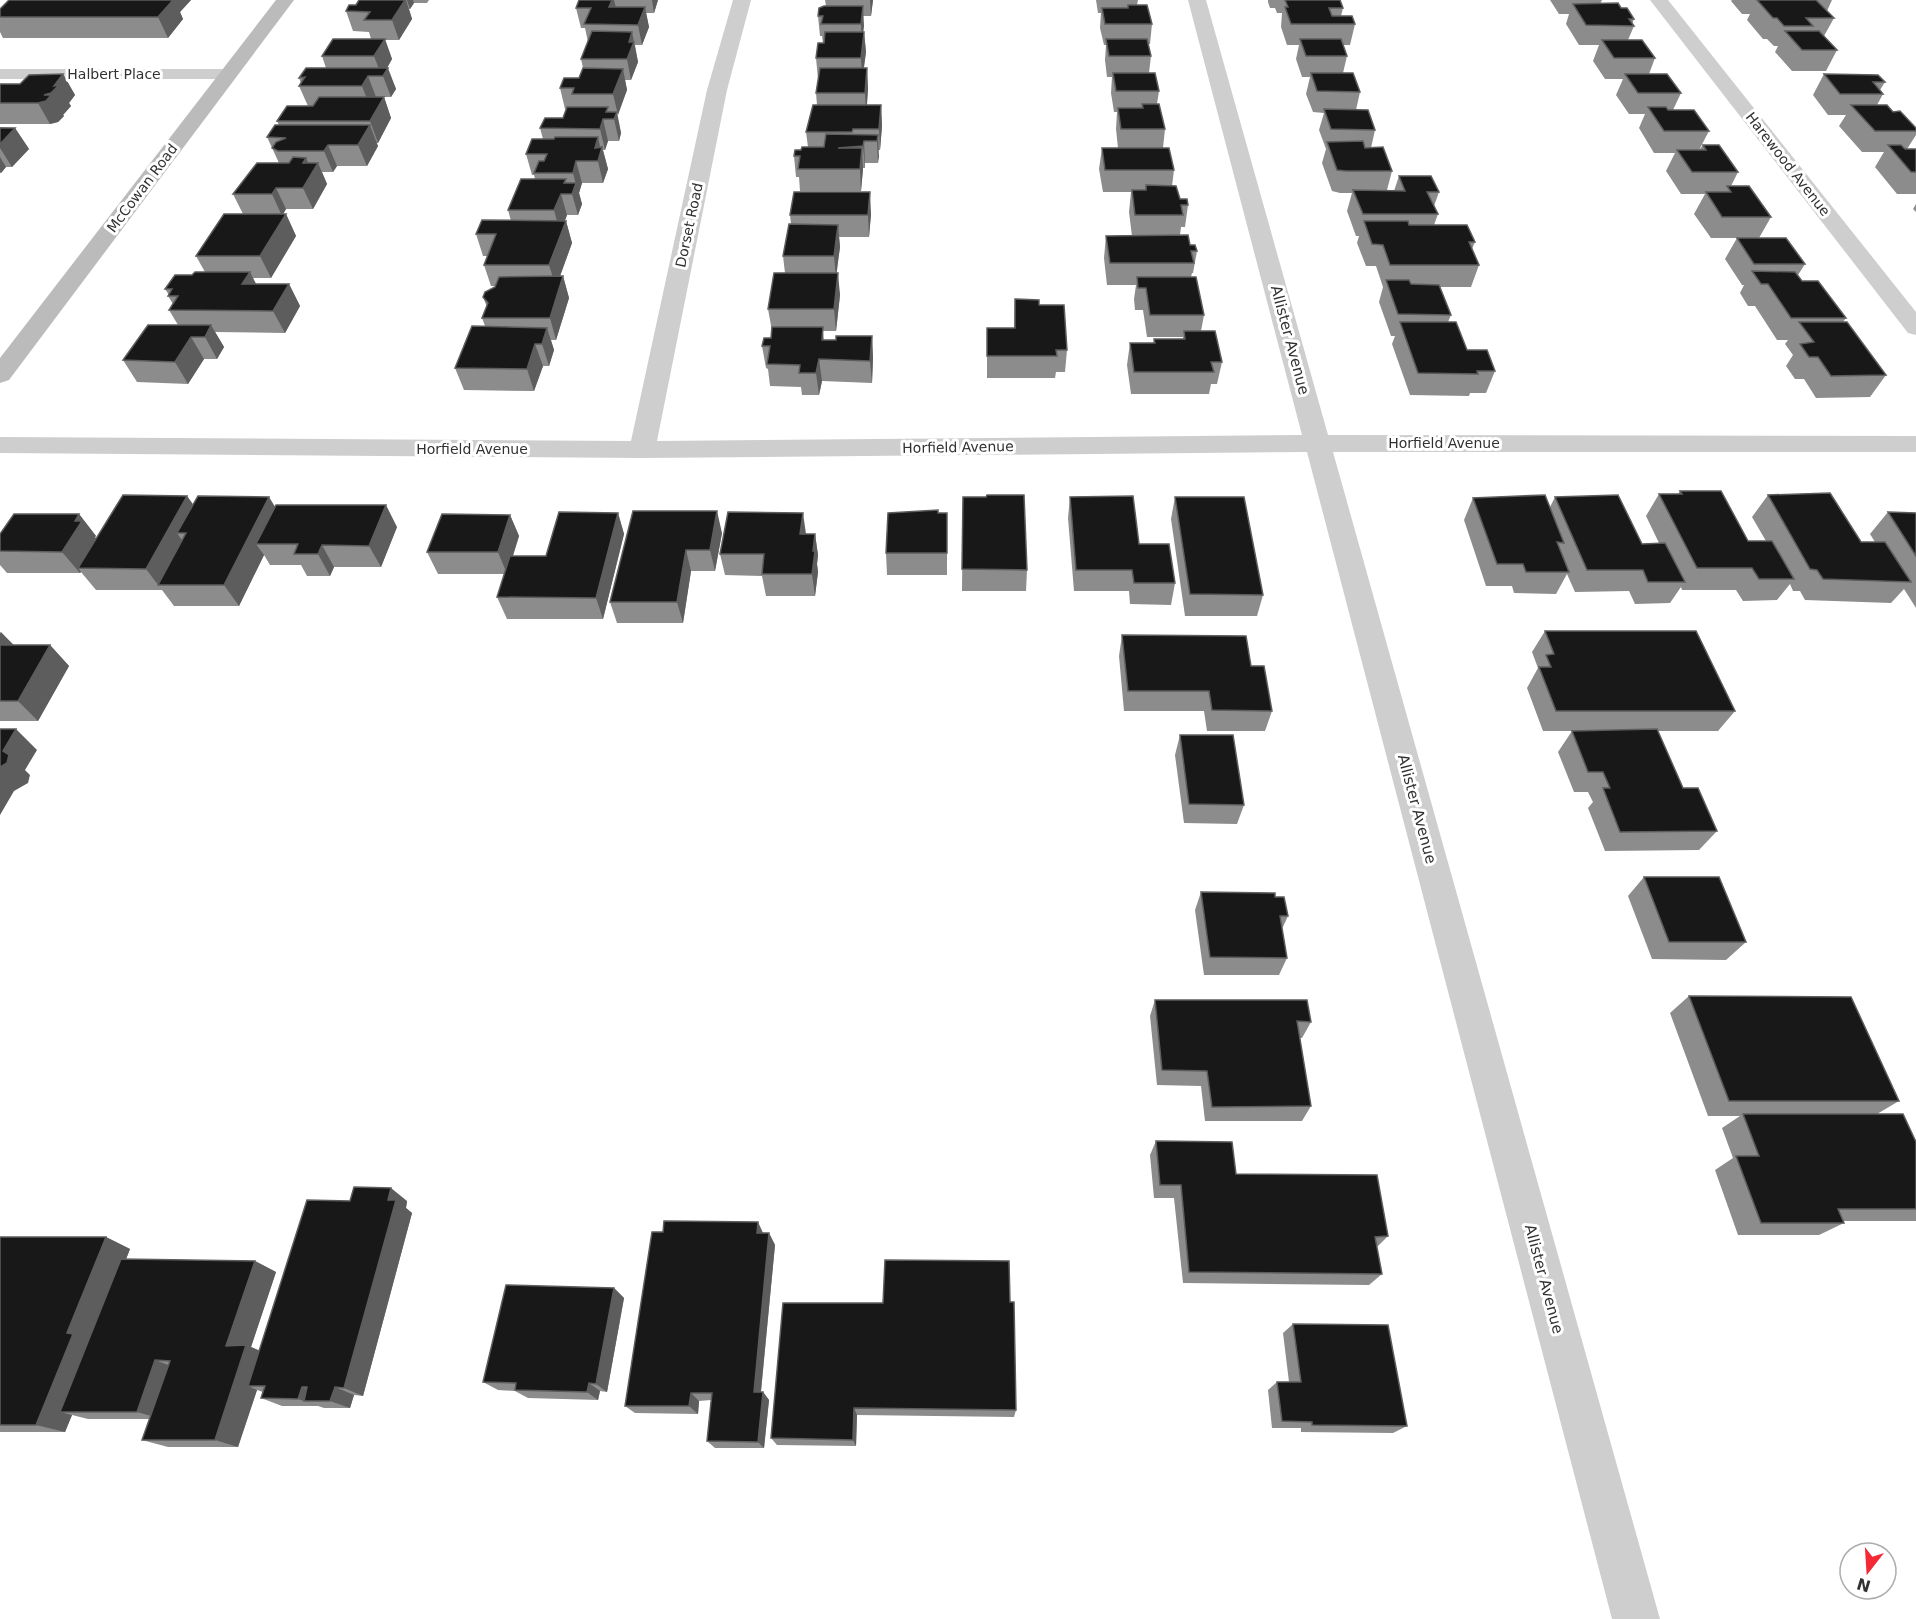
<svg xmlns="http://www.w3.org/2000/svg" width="1916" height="1619" font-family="'DejaVu Sans',sans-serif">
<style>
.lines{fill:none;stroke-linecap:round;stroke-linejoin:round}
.lane{fill:#cecece;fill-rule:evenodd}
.street{fill:#cecece;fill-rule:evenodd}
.secondary{fill:#bbb;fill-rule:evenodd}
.wall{fill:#8c8c8c}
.shaded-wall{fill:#5d5d5d}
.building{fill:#181818;stroke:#5d5d5d;stroke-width:1.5}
.labels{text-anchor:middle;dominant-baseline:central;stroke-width:6;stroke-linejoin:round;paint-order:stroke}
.far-street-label{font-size:14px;fill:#313131;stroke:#fff}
.street-label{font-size:15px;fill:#313131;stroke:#fff}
</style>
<rect width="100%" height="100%" fill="#fff"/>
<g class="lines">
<polygon class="lane" points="0,69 229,69 235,70 238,74 235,78 229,79 0,79"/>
<g class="street">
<polygon points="733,0 751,0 727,90 657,441 1302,435 1188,0 1206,0 1328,435 1916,436 1916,452 1333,452 1660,1619 1612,1619 1307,452 642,458 0,453 0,437 631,441 707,90"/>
<polygon points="1650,0 1668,0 1916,312 1916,335 1908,333"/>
</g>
<polygon class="secondary" points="276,0 294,0 9,380 0,383 0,358"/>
</g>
<g class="wall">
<polygon points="9,0 191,0 180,12 183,19 168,38 3,38 0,32 0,9"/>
<polygon points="359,0 429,0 427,3 414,3 410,9 409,9 412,19 399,40 385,40 392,59 387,68 396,89 391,97 384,97 391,118 378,143 376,143 378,146 367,166 337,166 333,172 322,172 327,184 313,209 286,209 283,214 286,214 296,236 271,278 253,278 256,284 289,284 300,306 285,333 215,332 224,347 217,359 204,359 188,384 137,382 123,360 178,325 169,310 173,304 168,296 169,295 165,289 192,275 205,272 196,256 243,214 233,194 279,163 267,137 279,125 277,121 308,106 299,86 301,83 299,78 326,68 322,56 371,39 369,32 353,31 346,11 356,5"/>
<polygon points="579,0 658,0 654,13 646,13 649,27 642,45 635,45 638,62 631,80 625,80 627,90 617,115 621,133 619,141 608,141 605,150 603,150 608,169 603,183 582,183 579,193 582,204 578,215 567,215 565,221 566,221 572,243 560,276 563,276 569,298 556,340 551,340 554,350 549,366 543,366 534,391 464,390 455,368 485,326 482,318 487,307 483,297 495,286 491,286 484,265 487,256 483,256 476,234 511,221 508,210 535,179 534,175 532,175 526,154 543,139 540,128 563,118 566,109 565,109 560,88 579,78 583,68 581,59 588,42 585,28 581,28 576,8"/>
<polygon points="825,0 873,0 871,16 863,16 863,32 864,32 866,52 864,68 867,68 868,89 867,105 881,105 882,126 880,150 878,150 878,163 865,163 865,168 863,168 861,191 800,191 799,177 796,177 794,156 801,150 808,147 806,132 817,105 816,93 818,79 816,58 823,43 822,36 820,36 818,16 826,6"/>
<polygon points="1096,0 1138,0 1137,5 1152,24 1150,44 1148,44 1151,56 1149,73 1159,91 1157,104 1165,129 1163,148 1174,170 1172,186 1180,199 1188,205 1185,227 1181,227 1180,235 1197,251 1193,273 1192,273 1191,277 1204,315 1201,331 1222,362 1217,384 1211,384 1209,394 1131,394 1127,365 1130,343 1153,343 1154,339 1183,339 1183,337 1147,337 1143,310 1135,310 1134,299 1136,285 1107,285 1104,258 1106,236 1132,236 1129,212 1131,192 1103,192 1099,169 1102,148 1118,148 1116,129 1117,112 1114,112 1111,93 1112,77 1107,77 1105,60 1106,45 1104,45 1100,28 1101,13 1098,13"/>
<polygon points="1268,0 1340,0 1343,8 1341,16 1355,24 1350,45 1343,45 1347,56 1343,73 1360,92 1356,110 1375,130 1371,148 1392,171 1387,190 1394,191 1399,176 1439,192 1434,206 1438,214 1434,225 1475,242 1472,249 1479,265 1471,287 1440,287 1451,315 1448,322 1467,350 1495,371 1486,393 1470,393 1469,396 1410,395 1392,344 1395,336 1391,336 1379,302 1383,287 1376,266 1366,266 1357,243 1359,236 1356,236 1347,211 1352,193 1340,193 1332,191 1322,163 1326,149 1319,130 1324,113 1313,112 1306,94 1310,77 1302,77 1296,59 1299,45 1287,45 1281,27 1282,13 1277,13 1275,8 1270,8 1268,2"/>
<polygon points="1550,0 1602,0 1600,4 1621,8 1634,19 1632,24 1634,26 1628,40 1655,58 1649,74 1681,93 1673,110 1709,131 1699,150 1703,145 1738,172 1731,186 1771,217 1759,238 1805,264 1798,275 1802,281 1846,318 1843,322 1886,375 1870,397 1816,398 1804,379 1795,379 1786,366 1793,355 1785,344 1788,340 1777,340 1755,306 1748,306 1740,293 1744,285 1742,285 1725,259 1737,238 1711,238 1694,214 1705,194 1681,194 1666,171 1675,153 1654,153 1639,128 1645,114 1629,114 1616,95 1623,79 1605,79 1593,61 1599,45 1579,45 1566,24 1569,14 1559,14"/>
<polygon points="1732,0 1832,0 1827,11 1834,18 1824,36 1837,50 1826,71 1792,71 1775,52 1778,46 1774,46 1767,39 1763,39 1747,20 1750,14 1742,14 1731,1"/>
<polygon points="63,74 75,95 69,103 71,106 63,115 64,116 58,122 50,124 0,124 0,84 20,84"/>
<polygon points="1824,74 1885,82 1880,90 1883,94 1877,105 1893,112 1916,128 1916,135 1907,149 1916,149 1916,194 1897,194 1875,167 1884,152 1862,152 1839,126 1846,115 1828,115 1813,95"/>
<polygon points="0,127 15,128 29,149 12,167 6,167 1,173 0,173"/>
<polygon points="1916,204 1916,212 1913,209"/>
<polygon points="871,214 869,237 839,237 840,247 836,273 840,295 836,331 823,331 824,340 836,340 872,336 873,358 872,383 822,381 819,395 802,395 801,387 770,386 768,369 766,368 762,346 771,338 772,331 768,309 785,273 783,256 791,224 790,215"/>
<polygon points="1015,299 1039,305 1067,350 1065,372 1056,372 1055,378 987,378 987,328 1014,328"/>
<polygon points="1680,491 1748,541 1766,541 1752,517 1768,495 1861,542 1875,542 1870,534 1888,512 1916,513 1916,608 1904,589 1891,603 1805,600 1800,591 1793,591 1790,584 1777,600 1743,601 1736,590 1682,590 1681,587 1670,603 1635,604 1629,591 1575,592 1567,574 1556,594 1514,593 1512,586 1486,586 1464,520 1473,498 1550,507 1555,497 1642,544 1659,543 1646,516 1659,494 1678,494"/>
<polygon points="187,496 193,504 275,507 397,527 381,567 334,567 330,576 307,576 301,565 270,565 264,555 239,606 174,606 162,590 96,590 81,572 80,573 7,573 0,565 0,534 79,514 96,536 95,537 96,539"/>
<polygon points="963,497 1027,570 1026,591 962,591"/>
<polygon points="1070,497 1139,544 1175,583 1171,605 1130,604 1129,591 1074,591 1068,518"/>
<polygon points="1175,497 1263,595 1257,616 1185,616 1171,519"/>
<polygon points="633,511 722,533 715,571 691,571 683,623 617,623 610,602"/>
<polygon points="618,513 624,534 603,619 507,619 497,597 505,574 438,574 427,552 510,515 519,536 513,556 546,556"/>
<polygon points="938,513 947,513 947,575 887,575 886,553"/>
<polygon points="806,534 815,534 818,555 817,564 818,572 815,596 766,596 762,576 725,575 720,554"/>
<polygon points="1545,631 1735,711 1718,731 1658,731 1683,788 1717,831 1699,850 1605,851 1588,808 1593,802 1588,792 1574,792 1558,752 1572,731 1579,731 1543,731 1527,688 1538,668 1532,652"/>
<polygon points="0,632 14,645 50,645 69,666 38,721 0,721"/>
<polygon points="1122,635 1251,666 1272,711 1265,731 1207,731 1204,711 1124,711 1119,656"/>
<polygon points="1180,735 1244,805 1237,824 1184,823 1175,755"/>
<polygon points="1644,877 1746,942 1726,960 1652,959 1628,896"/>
<polygon points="1201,892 1275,897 1288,916 1282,929 1287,958 1279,975 1204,975 1195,910"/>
<polygon points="1689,996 1899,1101 1877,1114 1916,1142 1916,1221 1843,1221 1844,1223 1819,1235 1738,1235 1715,1170 1733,1158 1722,1128 1740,1116 1708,1116 1670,1013"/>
<polygon points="1155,1000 1311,1022 1302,1038 1300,1038 1311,1106 1302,1121 1205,1121 1201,1086 1157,1085 1150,1016"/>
<polygon points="1156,1141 1388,1236 1377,1247 1382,1274 1369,1285 1183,1283 1174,1198 1154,1198 1150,1155"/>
<polygon points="350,1201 407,1201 406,1208 412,1213 363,1396 354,1395 350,1408 324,1408 318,1406 282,1406 261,1398 263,1392 257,1390 238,1447 168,1447 142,1440 149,1419 88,1419 72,1415 65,1432 0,1432 0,1237 106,1237 130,1249 126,1259 255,1261 276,1272 251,1347 259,1351"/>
<polygon points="763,1233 769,1233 775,1245 761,1392 763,1392 769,1400 764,1448 715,1448 707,1441 711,1400 699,1401 698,1414 635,1413 625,1406"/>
<polygon points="614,1288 624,1298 607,1392 600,1391 598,1400 528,1398 515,1391 498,1390 483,1382"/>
<polygon points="1010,1302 1016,1410 1014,1417 857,1415 856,1446 777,1445 771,1438 883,1303"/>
<polygon points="1293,1324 1407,1426 1393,1433 1301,1432 1301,1428 1272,1428 1268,1390 1277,1382 1289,1382 1283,1333"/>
</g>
<g class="shaded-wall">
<polygon points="173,0 191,0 180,12 183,19 168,38 158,17"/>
<polygon points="405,0 406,0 412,19 399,40 392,20"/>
<polygon points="407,0 413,0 414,3 410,9"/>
<polygon points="612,0 614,0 618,16 609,7"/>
<polygon points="652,0 658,0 654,13"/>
<polygon points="870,0 873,0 871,16"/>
<polygon points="863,6 864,26 862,45 861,24"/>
<polygon points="645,7 649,27 642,45 638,25"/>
<polygon points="632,32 638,62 631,80 627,59 629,42"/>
<polygon points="864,32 866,52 862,79 861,58"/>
<polygon points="385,39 392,59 382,77 374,56"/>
<polygon points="388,68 396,89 391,97 383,76"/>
<polygon points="867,68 868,89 866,114 865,93"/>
<polygon points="623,69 627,90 618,115 613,94"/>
<polygon points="63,74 75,95 69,103 71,106 63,115 64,116 58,122 50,124 38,103 44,95 54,86"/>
<polygon points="368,76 376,97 370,107 362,86"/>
<polygon points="384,97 391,118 378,143 370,121"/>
<polygon points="881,105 882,126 880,150 879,129"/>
<polygon points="617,112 621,133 619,141 614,119"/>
<polygon points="603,119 608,141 605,150 600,129"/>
<polygon points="370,125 378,146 367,166 358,145"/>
<polygon points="0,127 6,137 15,128 29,149 12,167 0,148"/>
<polygon points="878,135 879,157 878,163 877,141"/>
<polygon points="598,137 601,151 602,147 608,169 603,183 595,148"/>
<polygon points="864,141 865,163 865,168 863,146"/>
<polygon points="328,145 337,166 333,172 324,151"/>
<polygon points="862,148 863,169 861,191 860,169"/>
<polygon points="0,157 6,167 1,173 0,171"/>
<polygon points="306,158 313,172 318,163 327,184 313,209 303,188 303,163"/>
<polygon points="576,161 582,183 579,193 582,204 578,215 572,194 576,185 573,173"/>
<polygon points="276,188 286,209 282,216 272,194"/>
<polygon points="870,192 871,214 869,237 868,215"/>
<polygon points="561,194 567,215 560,232 554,210"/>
<polygon points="286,214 296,236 271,278 260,256"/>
<polygon points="566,221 572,243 556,287 549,265"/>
<polygon points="838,225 840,247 836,278 834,256"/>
<polygon points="250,272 261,294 242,284"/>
<polygon points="838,273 840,295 836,331 834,309"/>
<polygon points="563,276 569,298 556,340 550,318"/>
<polygon points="289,284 300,306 285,333 273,311"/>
<polygon points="211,325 224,347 217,359 205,337"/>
<polygon points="547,328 554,350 549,366 542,344"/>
<polygon points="872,336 873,358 872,383 870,361"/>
<polygon points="191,337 204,359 188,384 175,362"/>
<polygon points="535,344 543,366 534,391 527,369"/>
<polygon points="819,359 822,381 819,395 816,373"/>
<polygon points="187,496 202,518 186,533 177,533 186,546 158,585 162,590 146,569"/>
<polygon points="269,497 282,518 256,544 264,555 239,606 224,585"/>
<polygon points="386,505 397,527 381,567 369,546"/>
<polygon points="717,511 722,533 715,571 710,550"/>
<polygon points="618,513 624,534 603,619 596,598"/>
<polygon points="803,513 806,534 800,534"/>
<polygon points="79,514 96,536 95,537 99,543 78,568 81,572 80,573 62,552 75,521"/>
<polygon points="510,515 519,536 507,574 498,552"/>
<polygon points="815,534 818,555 817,564 818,572 815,596 812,574 813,551"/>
<polygon points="322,545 334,567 330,576 318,554"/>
<polygon points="686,550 691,571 683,623 677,602"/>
<polygon points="1,632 21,653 0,652 0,634"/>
<polygon points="50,645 69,666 38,721 18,701"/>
<polygon points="16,729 37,750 25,770 30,775 28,783 14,791 0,815 0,767 3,751"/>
<polygon points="391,1188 407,1201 406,1208 412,1213 363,1396 344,1388"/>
<polygon points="758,1222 764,1235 757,1233"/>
<polygon points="769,1233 775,1245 760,1400 754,1392"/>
<polygon points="106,1237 130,1249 94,1341 60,1412 72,1415 65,1432 36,1425 67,1333"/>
<polygon points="255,1261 276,1272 251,1347 268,1354 248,1386 257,1390 238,1447 215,1440 226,1346"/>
<polygon points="614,1288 624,1298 607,1392 596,1384"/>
<polygon points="155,1360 179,1369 162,1419 137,1412"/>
<polygon points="589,1383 600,1391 598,1400 587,1392"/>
<polygon points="302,1387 322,1395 304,1401 318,1406 298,1399"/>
<polygon points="335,1387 354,1395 350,1408 330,1401"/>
<polygon points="763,1392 769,1400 764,1448 758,1442"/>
<polygon points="691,1393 699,1401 698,1414 689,1406"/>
<polygon points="854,1408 857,1415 856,1446 853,1440"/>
</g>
<g class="building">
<polygon points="9,0 173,0 158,17 0,17 0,9"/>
<polygon points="359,0 405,0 392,20 364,20 370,12 346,11 349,5 356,5"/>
<polygon points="579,0 612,0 609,7 645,7 638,25 584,24 591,8 576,8"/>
<polygon points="1285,0 1340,0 1343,8 1329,8 1332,16 1352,16 1355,24 1291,24 1285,7 1288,7"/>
<polygon points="1757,0 1816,0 1834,18 1806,18 1813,26 1784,26 1777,18 1773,18"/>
<polygon points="1618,3 1621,8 1627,8 1634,19 1629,19 1634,26 1586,25 1573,4"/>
<polygon points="1128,5 1147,5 1152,24 1105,24 1102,8 1128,8"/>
<polygon points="824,6 863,6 861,24 821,24 823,16 818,16 819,8"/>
<polygon points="592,31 632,32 629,42 634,42 627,59 581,59"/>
<polygon points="1785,31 1819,31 1837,50 1802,50"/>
<polygon points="825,32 864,32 861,58 816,58 818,43 824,43"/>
<polygon points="333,39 385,39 374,56 322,56"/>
<polygon points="1106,39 1147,39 1151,56 1109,56"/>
<polygon points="1300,39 1341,39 1347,56 1306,56"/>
<polygon points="1602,40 1642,40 1655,58 1614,58"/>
<polygon points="306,68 388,68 383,76 368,76 362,86 299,86 305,77 299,78"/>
<polygon points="583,68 623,69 613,94 572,94 574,88 560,88 564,78 579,78"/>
<polygon points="820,68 867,68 865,93 816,93"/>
<polygon points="1113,73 1155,73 1159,91 1116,91"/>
<polygon points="1311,73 1353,73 1360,92 1317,91"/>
<polygon points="63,74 54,86 59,85 51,93 44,95 51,95 46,101 38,103 0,103 0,84 20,84 29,75"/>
<polygon points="1625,74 1667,74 1681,93 1638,93"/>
<polygon points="1824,74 1878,75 1885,82 1873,82 1883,94 1840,94"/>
<polygon points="319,97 384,97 370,121 277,121 287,106 313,106"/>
<polygon points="1142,104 1159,104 1165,129 1121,129 1118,108 1143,108"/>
<polygon points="813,105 881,105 879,129 853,129 852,132 806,132"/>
<polygon points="1851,105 1887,105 1893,112 1900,111 1916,128 1916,131 1875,131"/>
<polygon points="567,107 608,107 606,112 617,112 614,119 603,119 600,129 540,128 545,118 563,118"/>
<polygon points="1648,107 1666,107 1668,110 1694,110 1709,131 1664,131"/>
<polygon points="1324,109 1368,110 1375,130 1331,129"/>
<polygon points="275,125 370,125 358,145 328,145 324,151 278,151 272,148 276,142 286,138 267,137"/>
<polygon points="0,128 15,128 0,144"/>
<polygon points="826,134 878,135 877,141 864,141 863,146 838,148 862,148 860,169 798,169 800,156 794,156 795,150 801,150 802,147 824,147"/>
<polygon points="555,137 598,137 595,148 602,147 598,161 576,161 573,173 534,173 539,161 544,161 547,154 526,154 532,139 554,139"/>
<polygon points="1363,141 1365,148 1383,147 1392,171 1346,171 1337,170 1327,142"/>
<polygon points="1703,145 1719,145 1738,172 1692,172 1677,150 1706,150"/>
<polygon points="1888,145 1901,145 1905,149 1916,149 1916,172 1911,172"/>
<polygon points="1102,148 1169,148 1174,170 1105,170"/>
<polygon points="293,157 306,158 303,163 318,163 303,188 276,188 272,194 233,194 257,163 289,163"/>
<polygon points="1399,176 1431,176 1439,192 1427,192 1438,214 1363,214 1353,190 1405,191"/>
<polygon points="521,179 566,179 564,183 576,183 572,194 561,194 554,210 508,210"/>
<polygon points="1146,185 1176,186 1180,199 1187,199 1188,205 1181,205 1183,215 1135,215 1132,190 1146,190"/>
<polygon points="1727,186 1749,186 1771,217 1722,217 1706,192 1731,192"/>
<polygon points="794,192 870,192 868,215 790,215"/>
<polygon points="224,214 286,214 260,256 196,256"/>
<polygon points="482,220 566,221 549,265 484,265 496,234 476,234"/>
<polygon points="1364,221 1408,221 1409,225 1467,225 1475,242 1469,242 1479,265 1390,265 1383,245 1372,244"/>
<polygon points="789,224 838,225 834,256 783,256"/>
<polygon points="1188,235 1190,245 1195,245 1197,251 1191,251 1194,263 1110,263 1106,236"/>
<polygon points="1737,238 1786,238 1805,264 1754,264"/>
<polygon points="1752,271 1795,272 1802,281 1818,281 1846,318 1791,318 1768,284 1761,284"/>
<polygon points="195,272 250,272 242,284 289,284 273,311 169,310 178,296 168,296 172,289 165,289 175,275 192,275"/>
<polygon points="774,273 838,273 834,309 768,309"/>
<polygon points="563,276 550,318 482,318 488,303 483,297 485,292 495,287 499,277"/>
<polygon points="1137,277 1196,277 1204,315 1150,315 1146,288 1138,288"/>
<polygon points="1386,280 1409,280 1411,284 1439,285 1451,315 1398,314"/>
<polygon points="1015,299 1039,300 1039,305 1064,305 1067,350 1056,350 1057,356 987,356 987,328 1015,328"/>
<polygon points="1400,322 1456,322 1467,350 1487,350 1495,371 1477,371 1478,374 1418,373"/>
<polygon points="1799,322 1847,322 1886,375 1831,376 1818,357 1809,357 1800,344 1814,342"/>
<polygon points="148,325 211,325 205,337 191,337 175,362 123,360"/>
<polygon points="472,326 547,328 542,344 535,344 527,369 455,368"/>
<polygon points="772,327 823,327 822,340 836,340 836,336 872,336 870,361 819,359 816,373 799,373 800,365 767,364 770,346 762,346 764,338 771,338"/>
<polygon points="1184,331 1215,331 1222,362 1211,362 1214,372 1134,372 1130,343 1155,343 1154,339 1185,339"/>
<polygon points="1680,491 1721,491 1748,541 1772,541 1794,579 1759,579 1752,568 1697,568 1659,494 1682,494"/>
<polygon points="1830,493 1861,542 1885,542 1911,582 1823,579 1817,570 1810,569 1768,495"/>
<polygon points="123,495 187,496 146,569 78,568"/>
<polygon points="987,495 1024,495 1027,570 962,569 963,497 986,497"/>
<polygon points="1545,495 1564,543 1557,542 1569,572 1526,572 1523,564 1497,564 1473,498"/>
<polygon points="1618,495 1642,544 1665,543 1685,582 1648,582 1643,570 1587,570 1555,497"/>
<polygon points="198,496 269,497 224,585 158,585 186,533 177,533"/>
<polygon points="1133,496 1139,544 1169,544 1175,583 1134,583 1132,570 1076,570 1070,497"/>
<polygon points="1175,497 1244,497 1263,595 1190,594"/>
<polygon points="276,505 386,505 369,546 322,545 318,554 294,554 298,544 256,544"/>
<polygon points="938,510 938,513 947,513 947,553 886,553 888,513"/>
<polygon points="633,511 717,511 710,550 686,550 677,602 610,602"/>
<polygon points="559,512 618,513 596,598 497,597 510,556 546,556"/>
<polygon points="728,512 803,513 800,534 815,534 813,551 815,551 812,574 762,574 764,554 720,554"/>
<polygon points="1888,512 1916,513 1916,556"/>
<polygon points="14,514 79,514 75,521 82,521 62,552 0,551 0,534"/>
<polygon points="442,514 510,515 498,552 427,552"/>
<polygon points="1545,631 1696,631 1735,711 1556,711 1539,667 1551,667 1546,655 1554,654"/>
<polygon points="1122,635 1246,636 1251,666 1264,666 1272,711 1212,710 1209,691 1128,691"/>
<polygon points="0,645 50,645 18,701 0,701"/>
<polygon points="0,729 16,729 3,751 9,755 7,763 0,767"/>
<polygon points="1657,729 1683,788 1698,788 1717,831 1620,832 1603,788 1610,788 1603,772 1588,772 1572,731"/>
<polygon points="1180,735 1233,735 1244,805 1189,804"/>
<polygon points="1644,877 1719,877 1746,942 1669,942"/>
<polygon points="1201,892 1275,893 1275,897 1284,897 1288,916 1280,916 1287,958 1210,957"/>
<polygon points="1689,996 1851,997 1899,1101 1729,1101"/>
<polygon points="1155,1000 1307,1000 1311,1022 1297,1021 1311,1106 1212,1107 1207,1071 1162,1070"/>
<polygon points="1743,1114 1903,1114 1916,1142 1916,1209 1838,1209 1844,1223 1761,1223 1736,1156 1759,1156"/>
<polygon points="1156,1141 1232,1142 1236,1174 1377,1175 1388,1236 1375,1237 1382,1274 1189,1272 1181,1185 1160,1185"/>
<polygon points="354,1187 391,1188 388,1200 396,1200 344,1388 335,1387 330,1401 304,1401 307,1387 302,1387 298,1399 261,1398 265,1386 248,1386 307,1200 350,1201"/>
<polygon points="664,1221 758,1222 757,1233 769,1233 754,1392 763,1392 758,1442 707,1441 712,1393 691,1393 689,1406 625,1406 652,1232 663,1232"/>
<polygon points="0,1237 106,1237 67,1333 73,1334 36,1425 0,1425"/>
<polygon points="121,1259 255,1261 226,1346 246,1345 215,1440 142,1440 170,1361 155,1360 137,1412 60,1412"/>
<polygon points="885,1260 1009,1261 1010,1302 1014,1302 1016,1410 854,1408 853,1440 771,1438 783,1303 883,1303"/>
<polygon points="506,1285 614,1288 596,1384 589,1383 587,1392 515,1390 516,1383 483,1382"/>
<polygon points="1293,1324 1388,1325 1407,1426 1312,1425 1312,1422 1282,1421 1277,1382 1301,1382"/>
</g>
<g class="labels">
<g class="far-street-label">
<text x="114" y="74">Halbert Place</text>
<text transform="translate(1788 164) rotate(52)">Harewood Avenue</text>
<text transform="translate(142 188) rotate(-53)">McCowan Road</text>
<text transform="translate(689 225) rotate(-78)">Dorset Road</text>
<text x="1444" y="443">Horfield Avenue</text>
<text transform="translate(958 447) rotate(-1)">Horfield Avenue</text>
<text x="472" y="449">Horfield Avenue</text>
</g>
<g class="street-label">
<text transform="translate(1290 340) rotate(75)">Allister Avenue</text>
<text transform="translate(1417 809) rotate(75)">Allister Avenue</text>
<text transform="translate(1544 1279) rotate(75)">Allister Avenue</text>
</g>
</g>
<g transform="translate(1868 1571) rotate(197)"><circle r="28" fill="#ffffff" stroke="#adadad" stroke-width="1.5"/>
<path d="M0-4.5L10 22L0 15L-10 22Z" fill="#f32935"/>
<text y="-9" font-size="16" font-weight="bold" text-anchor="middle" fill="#313131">N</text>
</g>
</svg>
